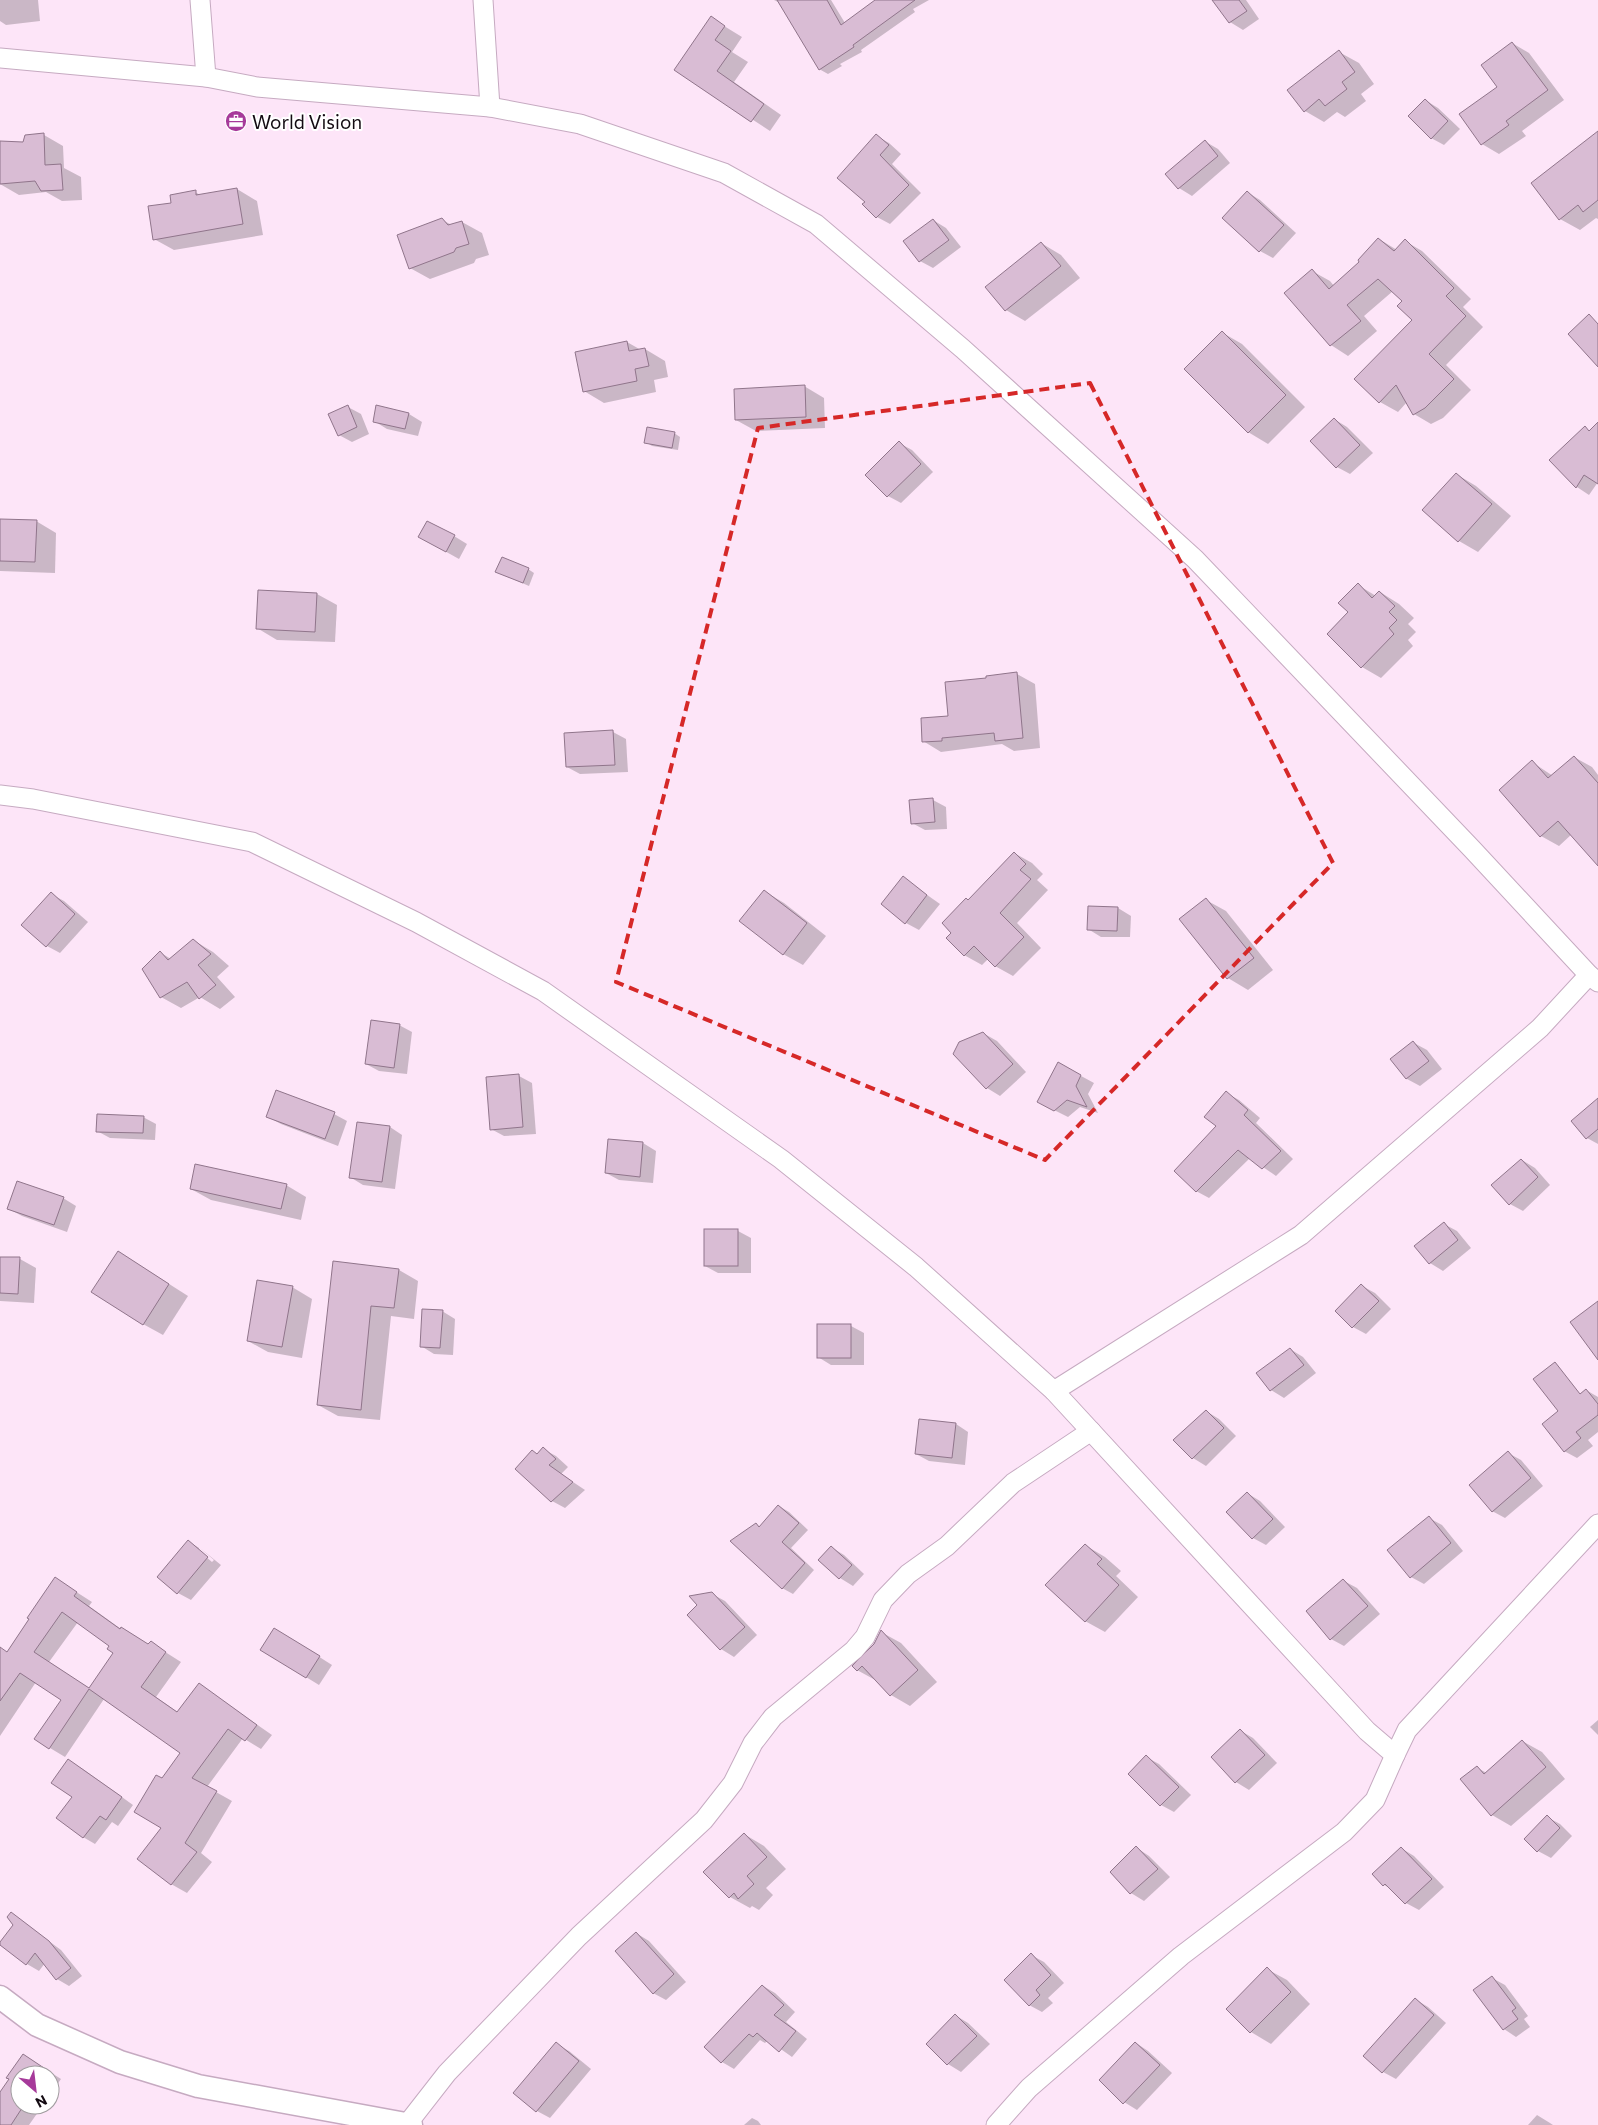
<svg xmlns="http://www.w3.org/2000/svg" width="1598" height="2125" font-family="Commissioner,sans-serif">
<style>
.shadow{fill:#0003;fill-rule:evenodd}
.building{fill:#d9bcd4;stroke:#90758b;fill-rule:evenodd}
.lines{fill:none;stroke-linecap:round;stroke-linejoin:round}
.minor-casing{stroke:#c6aac1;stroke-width:21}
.tertiary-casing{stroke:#c6aac1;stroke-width:25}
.minor{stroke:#fff;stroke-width:19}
.tertiary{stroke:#fff;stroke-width:22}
.marked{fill:none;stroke:#d62828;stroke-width:4;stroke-dasharray:10 6;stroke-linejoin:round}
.labels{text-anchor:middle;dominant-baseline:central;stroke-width:4;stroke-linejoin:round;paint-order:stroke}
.poi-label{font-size:19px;fill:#130a12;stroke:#fff;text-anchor:start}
</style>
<rect width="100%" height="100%" fill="#fde5f8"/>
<g class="shadow">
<polygon points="0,0 38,0 40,21 6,25 0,21"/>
<polygon points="774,0 831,0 845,23 877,0 929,0 913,9 915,12 861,50 862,52 840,64 842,66 828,74 819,69 788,17 778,2"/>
<polygon points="1214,0 1246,0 1259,19 1243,30 1230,22"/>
<polygon points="711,18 742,37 732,52 748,62 734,82 781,115 770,131 676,70"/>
<polygon points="1512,43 1529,53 1564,100 1522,131 1526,136 1499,154 1482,144"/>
<polygon points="1339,52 1359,63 1374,84 1361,94 1366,101 1345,117 1337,112 1324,122 1305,111"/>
<polygon points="1425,100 1438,108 1460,129 1444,145 1431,138"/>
<polygon points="1598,133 1598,219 1596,218 1580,230 1560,219"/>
<polygon points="44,135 63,146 64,168 81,177 82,200 62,201 46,192 19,195 0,184 0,150"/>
<polygon points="876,136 889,143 901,154 892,164 921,193 890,224 877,217 866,202"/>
<polygon points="1206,142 1218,149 1230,163 1192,196 1179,188"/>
<polygon points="237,189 257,201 263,235 174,250 154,239 173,204 195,192 202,196"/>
<polygon points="1247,192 1260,200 1296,233 1273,258 1260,251"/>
<polygon points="442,220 452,225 462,222 482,233 489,255 476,259 474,263 430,279 410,268"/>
<polygon points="933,220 946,228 961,247 933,268 920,261"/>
<polygon points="1379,239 1397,250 1405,241 1422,251 1471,299 1463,307 1483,327 1446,365 1471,390 1443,418 1431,424 1414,414 1407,402 1398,412 1380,402 1413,320 1404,301 1393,291 1364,316 1377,331 1348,356 1331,345 1286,293 1312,271 1330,281 1334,286 1361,262"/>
<polygon points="1041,243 1061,255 1080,278 1025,321 1006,310"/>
<polygon points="1223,333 1242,344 1305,407 1268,444 1248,432"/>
<polygon points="627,342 641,350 645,349 665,361 668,377 654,380 656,392 604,403 584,391"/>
<polygon points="804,386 824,398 825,428 756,431 736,420"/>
<polygon points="377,406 409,414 422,422 418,436 387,429 374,421"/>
<polygon points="348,407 361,414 369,434 352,442 339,435"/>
<polygon points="1334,419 1347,427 1373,453 1350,474 1337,467"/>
<polygon points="1598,424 1598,482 1589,495 1577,487 1551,460 1585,428 1590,431"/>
<polygon points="674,433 680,437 678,450 652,446 646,442"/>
<polygon points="899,443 912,450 933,472 901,503 888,496"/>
<polygon points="1456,474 1476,486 1511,516 1478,552 1459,541"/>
<polygon points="0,521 36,521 56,533 55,573 0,571"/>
<polygon points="454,536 467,544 459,559 432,544"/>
<polygon points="528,569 534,573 529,586 503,575"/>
<polygon points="1358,585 1376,596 1380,592 1399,604 1414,618 1408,624 1416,632 1408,640 1413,646 1381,678 1362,667 1350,612"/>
<polygon points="259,591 317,594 337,605 335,642 277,640 257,628"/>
<polygon points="1017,674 1035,684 1040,748 1014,751 1002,744 941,752 923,741 987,679"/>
<polygon points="613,732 626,739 628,772 580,774 567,767"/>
<polygon points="1574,757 1592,767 1598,775 1598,861 1572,834 1559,846 1541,836 1500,790 1532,762 1553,776"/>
<polygon points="933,800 946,807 947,829 925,830 912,823"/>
<polygon points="1014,853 1032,863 1043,874 1037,880 1048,890 1017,923 1041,948 1013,976 995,966 988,959 982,965 964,955 953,933 968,901"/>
<polygon points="903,878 940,904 919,930 906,923"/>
<polygon points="764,891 784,903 826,936 803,965 783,954"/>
<polygon points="51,894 64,901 88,922 60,953 47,946"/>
<polygon points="1206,900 1226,911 1273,970 1248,990 1228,978"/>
<polygon points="1118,908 1131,916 1130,937 1101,937 1088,929"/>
<polygon points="193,940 213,952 229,966 217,977 235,997 220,1009 200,997 181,1008 161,997 161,953 171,959"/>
<polygon points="399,1025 412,1032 407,1074 379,1071 366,1064"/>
<polygon points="983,1033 997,1041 1026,1072 1000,1096 987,1088 954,1054"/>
<polygon points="1414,1043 1427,1050 1442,1069 1420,1086 1407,1079 1392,1060"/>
<polygon points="1059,1064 1094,1083 1088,1094 1098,1113 1080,1107 1068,1117 1052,1109"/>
<polygon points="519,1076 532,1083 536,1134 504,1136 491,1129 487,1078"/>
<polygon points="1226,1093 1239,1100 1260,1118 1256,1123 1293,1159 1276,1176 1250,1158 1209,1198 1196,1191 1217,1126"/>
<polygon points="1598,1100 1598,1144 1587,1138"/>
<polygon points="334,1114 347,1121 338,1146 281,1124 268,1117"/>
<polygon points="143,1117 156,1124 155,1140 110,1138 97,1131"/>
<polygon points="390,1127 402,1135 395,1189 363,1185 350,1177"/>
<polygon points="609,1140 643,1143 656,1151 653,1183 619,1180 606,1173"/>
<polygon points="1522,1160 1535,1168 1550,1185 1523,1211 1510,1204"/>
<polygon points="286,1185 306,1197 301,1220 211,1200 191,1189"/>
<polygon points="63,1198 76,1206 67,1232 22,1216 9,1209"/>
<polygon points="1444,1224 1457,1231 1471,1248 1443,1271 1430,1263 1416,1246"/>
<polygon points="705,1231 738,1231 751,1238 751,1273 718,1273 705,1266"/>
<polygon points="119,1252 188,1296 163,1335 143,1324"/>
<polygon points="0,1258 20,1259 36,1268 34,1303 0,1301"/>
<polygon points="334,1263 399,1270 418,1281 414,1319 391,1316 380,1420 338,1416 318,1405"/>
<polygon points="1362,1286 1375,1293 1391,1309 1366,1334 1353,1327"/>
<polygon points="292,1287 312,1299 302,1358 268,1352 248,1341"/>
<polygon points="442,1311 455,1319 453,1355 434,1354 421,1346"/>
<polygon points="819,1325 851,1326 864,1333 864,1365 831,1365 818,1357"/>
<polygon points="1290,1349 1303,1357 1316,1373 1284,1398 1271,1390"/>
<polygon points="1586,1390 1598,1397 1598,1432 1588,1440 1593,1446 1577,1458 1564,1451"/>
<polygon points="1206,1411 1219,1419 1236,1436 1206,1466 1193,1458"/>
<polygon points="956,1424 968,1432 965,1465 929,1461 916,1454"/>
<polygon points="543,1449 556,1456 568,1467 561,1474 585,1490 565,1508 552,1501 538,1455"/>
<polygon points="1508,1453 1521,1460 1543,1486 1505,1518 1492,1511"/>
<polygon points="1247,1493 1260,1501 1285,1527 1266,1545 1253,1538"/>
<polygon points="779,1506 789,1512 808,1530 791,1548 814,1570 793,1594 782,1588 756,1524 760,1527"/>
<polygon points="1429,1518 1442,1525 1463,1551 1424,1584 1411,1577"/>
<polygon points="189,1542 199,1548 199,1551 212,1562 214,1560 200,1548 221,1565 191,1600 178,1593 159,1577"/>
<polygon points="1085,1545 1105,1557 1121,1571 1116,1576 1138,1597 1105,1632 1085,1621"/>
<polygon points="831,1547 844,1555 864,1574 853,1586 840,1578 820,1560"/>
<path d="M 56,1579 L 92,1602 L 89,1606 L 121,1629 L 149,1645 L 151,1643 L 181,1662 L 156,1697 L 179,1713 L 200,1685 L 272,1735 L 261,1749 L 243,1738 L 207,1787 L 232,1801 L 201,1853 L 212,1862 L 187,1893 L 171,1884 L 163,1828 L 162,1780 L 182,1753 L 104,1699 L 65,1757 L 50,1748 L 62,1700 L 36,1682 L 0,1736 L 0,1652 L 8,1653 ZM 78,1622 L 111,1645 L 115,1653 L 90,1689 L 49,1662 Z"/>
<polygon points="1344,1581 1357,1588 1380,1614 1344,1646 1331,1639"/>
<polygon points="712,1594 725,1601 757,1635 734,1657 721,1649 689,1615"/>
<polygon points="881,1632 901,1643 937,1682 910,1706 891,1695 877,1681 857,1670"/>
<polygon points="288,1637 332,1665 319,1685 262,1650"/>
<polygon points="1598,1720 1598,1735 1590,1727"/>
<polygon points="1241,1731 1253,1738 1277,1763 1249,1790 1236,1782 1213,1757"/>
<polygon points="1522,1741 1542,1752 1565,1779 1511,1826 1492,1815 1477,1768 1487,1773"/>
<polygon points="1146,1757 1159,1764 1191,1795 1174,1812 1161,1805"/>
<polygon points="80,1767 133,1805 118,1826 112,1822 95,1844 83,1837 74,1797"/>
<polygon points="1547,1817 1560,1824 1572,1836 1551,1858 1538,1851"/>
<polygon points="744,1834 764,1846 786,1869 766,1888 773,1895 759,1910 752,1906 750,1908 730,1897 705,1872"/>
<polygon points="1137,1848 1149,1856 1170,1877 1144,1901 1131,1893"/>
<polygon points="1401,1848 1414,1856 1444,1887 1419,1910 1406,1903 1395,1891 1384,1885"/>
<polygon points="12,1914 61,1950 82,1976 69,1986 57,1979 45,1963 39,1971 27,1964"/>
<polygon points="636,1933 649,1941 686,1982 666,2000 653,1993"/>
<polygon points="1031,1955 1044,1962 1064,1983 1048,1998 1053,2003 1042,2012 1029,2005"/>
<polygon points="1267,1969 1287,1980 1310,2004 1271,2044 1251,2032"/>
<polygon points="1492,1978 1505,1985 1528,2016 1524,2019 1530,2027 1516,2037 1504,2029"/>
<polygon points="763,1986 775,1993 795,2012 786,2022 807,2039 792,2057 768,2040 765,2043 760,2040 734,2069 722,2062"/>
<polygon points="1415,1999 1428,2007 1446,2023 1396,2079 1383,2072"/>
<polygon points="955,2015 968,2023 990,2044 961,2072 948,2064 928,2044"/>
<polygon points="1136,2043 1148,2051 1172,2073 1137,2110 1124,2102"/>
<polygon points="556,2044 569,2051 591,2069 550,2118 537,2111"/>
<polygon points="36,2063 61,2079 50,2095 50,2075 20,2075 20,2105 43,2105 29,2125 10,2125 0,2118 0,2094 10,2079"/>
<polygon points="1537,2115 1550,2123 1553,2125 1528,2125"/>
<polygon points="752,2118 758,2121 761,2125 744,2125"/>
</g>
<g class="building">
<polygon points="777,0 827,0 841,25 875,0 915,0 853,45 854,47 819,70"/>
<polygon points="1212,0 1239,0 1247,11 1229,23"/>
<polygon points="711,16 725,26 715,40 731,51 717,71 764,104 751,122 674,70"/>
<polygon points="1512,42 1548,90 1506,121 1509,125 1481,145 1459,114 1497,87 1481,65"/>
<polygon points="1339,50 1355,72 1342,82 1347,89 1325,106 1319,99 1304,112 1287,90"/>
<polygon points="1425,99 1448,121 1431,139 1408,116"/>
<polygon points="1598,131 1598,200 1583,212 1578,205 1559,220 1531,183"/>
<polygon points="44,133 45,165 61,164 63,190 41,191 35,181 0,184 0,141 23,142 25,135"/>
<polygon points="876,134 889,145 880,155 909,185 876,218 862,204 865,202 837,178"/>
<polygon points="1205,140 1218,156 1178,189 1165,174"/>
<polygon points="237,188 243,224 153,240 148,206 171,203 170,195 196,190 196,195"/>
<polygon points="1247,191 1284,225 1259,252 1222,218"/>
<polygon points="442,218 448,225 462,221 469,244 456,248 454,252 409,269 397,235"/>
<polygon points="933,219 949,240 919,262 903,241"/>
<polygon points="1378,238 1394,251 1405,239 1454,288 1446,296 1466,316 1429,354 1454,379 1425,408 1413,415 1396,385 1379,403 1354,379 1412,320 1397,306 1402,301 1378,279 1347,305 1361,321 1330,346 1284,293 1312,269 1329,289 1359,262 1358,260"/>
<polygon points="1041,242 1061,266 1005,311 985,287"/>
<polygon points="1589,314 1598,324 1598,367 1568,334"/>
<polygon points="1222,331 1286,395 1248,433 1184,369"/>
<polygon points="627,341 629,351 645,348 649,366 635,369 637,381 583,392 575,352"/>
<polygon points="805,385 806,417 735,420 734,389"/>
<polygon points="348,405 357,427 338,436 328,414"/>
<polygon points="376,405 409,413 405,429 373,422"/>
<polygon points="1334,418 1360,445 1336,468 1310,441"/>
<polygon points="1598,422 1598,484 1584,475 1576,488 1549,460 1585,426 1589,431"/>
<polygon points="647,427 675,432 672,448 644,443"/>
<polygon points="899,441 921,464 887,497 865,475"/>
<polygon points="1456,473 1492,504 1458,542 1422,510"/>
<polygon points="0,519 37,520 35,562 0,561"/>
<polygon points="427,521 455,535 446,552 418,537"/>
<polygon points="502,557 529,568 523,583 495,572"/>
<polygon points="1358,583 1372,598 1379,591 1395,606 1389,612 1397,620 1389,628 1394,634 1361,668 1327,634 1348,612 1338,603"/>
<polygon points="258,590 317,593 315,632 256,629"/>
<polygon points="1017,672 1023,738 995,741 994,733 942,738 942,741 922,742 921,718 948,716 945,682 986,678 986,676"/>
<polygon points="613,730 615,765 566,767 564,733"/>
<polygon points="1574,756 1598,783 1598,866 1558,821 1540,837 1499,790 1532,760 1548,778"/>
<polygon points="933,798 935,822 911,824 909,800"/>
<polygon points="1014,852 1026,864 1020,870 1031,879 1000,913 1024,937 995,967 974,946 964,956 946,938 951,933 942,923 966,898 968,900"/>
<polygon points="903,876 927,895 905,924 881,904"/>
<polygon points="764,890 807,923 783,955 739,921"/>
<polygon points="51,892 75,914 46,947 21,925"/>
<polygon points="1206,898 1254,958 1227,979 1179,919"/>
<polygon points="1088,906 1118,907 1117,931 1087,930"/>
<polygon points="193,939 211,954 198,965 216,985 199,999 187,982 160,998 142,969 160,951 168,960"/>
<polygon points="371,1020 400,1024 394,1068 365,1064"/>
<polygon points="983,1032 1013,1064 986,1089 953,1054 959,1042"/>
<polygon points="1413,1041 1429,1061 1406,1079 1390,1059"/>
<polygon points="1058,1062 1081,1075 1076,1086 1087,1107 1067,1100 1054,1111 1037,1102"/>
<polygon points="519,1074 523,1127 490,1130 486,1077"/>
<polygon points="276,1090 335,1112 325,1139 266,1117"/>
<polygon points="1226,1091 1248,1110 1244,1115 1281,1151 1262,1169 1238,1150 1196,1192 1174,1171 1216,1126 1204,1117"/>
<polygon points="1598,1098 1598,1129 1586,1139 1571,1121"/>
<polygon points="97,1114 144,1116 143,1133 96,1132"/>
<polygon points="357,1122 390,1126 382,1182 349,1178"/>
<polygon points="608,1139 643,1142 640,1177 605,1173"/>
<polygon points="1521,1159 1538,1177 1509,1205 1491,1185"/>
<polygon points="195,1164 287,1184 281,1209 190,1189"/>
<polygon points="17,1181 64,1197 54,1225 7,1209"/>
<polygon points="1444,1222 1458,1240 1429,1264 1414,1246"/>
<rect x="704" y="1229" width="34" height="37"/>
<polygon points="118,1251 169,1284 143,1325 91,1292"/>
<polygon points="0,1257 20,1257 18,1294 0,1293"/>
<polygon points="333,1261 399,1269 394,1308 371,1306 361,1410 317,1405"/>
<polygon points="257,1280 293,1286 282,1347 247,1341"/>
<polygon points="1361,1284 1379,1301 1352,1328 1335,1311"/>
<polygon points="1598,1301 1598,1360 1570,1322"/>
<polygon points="422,1309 443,1310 440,1348 420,1347"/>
<rect x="817" y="1324" width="34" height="34"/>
<polygon points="1290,1348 1304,1365 1270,1391 1256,1373"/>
<polygon points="1555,1362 1580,1394 1586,1389 1598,1404 1598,1415 1576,1432 1581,1438 1564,1452 1542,1424 1558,1411 1533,1379"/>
<polygon points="1206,1410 1224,1428 1192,1459 1173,1440"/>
<polygon points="919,1419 956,1423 952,1458 915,1454"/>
<polygon points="543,1447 556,1459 549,1465 573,1482 551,1502 515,1469 532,1450 537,1454"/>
<polygon points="1508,1451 1531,1478 1492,1512 1469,1485"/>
<polygon points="1247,1492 1273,1519 1252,1539 1226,1512"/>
<polygon points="778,1505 799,1523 782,1542 805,1563 782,1589 730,1541 756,1523 759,1527"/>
<polygon points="1429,1516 1451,1543 1410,1578 1387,1550"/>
<polygon points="188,1540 208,1557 177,1594 157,1577"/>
<polygon points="1085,1544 1102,1559 1097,1564 1119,1585 1085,1622 1045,1585"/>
<polygon points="831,1546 852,1565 839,1579 818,1560"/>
<path d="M 55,1577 L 77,1592 L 74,1596 L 120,1629 L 121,1627 L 148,1644 L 151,1641 L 166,1652 L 141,1687 L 177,1712 L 199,1683 L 257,1725 L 245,1741 L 228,1729 L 192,1778 L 217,1791 L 185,1843 L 197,1852 L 171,1885 L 137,1859 L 161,1828 L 134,1812 L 156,1775 L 162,1778 L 180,1753 L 89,1689 L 49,1749 L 34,1739 L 61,1700 L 20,1673 L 0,1701 L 0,1647 L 7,1652 L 29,1619 L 27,1618 ZM 62,1612 L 109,1646 L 107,1649 L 113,1653 L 89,1688 L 34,1652 Z"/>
<polygon points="1343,1579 1368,1606 1330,1640 1306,1611"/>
<polygon points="712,1592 745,1627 720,1650 687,1615 697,1605 689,1596"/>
<polygon points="274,1628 320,1656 306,1678 260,1650"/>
<polygon points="881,1630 918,1670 890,1696 862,1666 857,1671 852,1666 874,1644"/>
<polygon points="1240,1729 1265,1755 1235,1783 1211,1757"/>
<polygon points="1522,1740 1546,1767 1491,1816 1460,1779 1477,1766 1484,1774"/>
<polygon points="1146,1755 1179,1787 1160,1806 1128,1774"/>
<polygon points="68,1759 122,1797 106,1820 100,1816 83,1838 56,1818 72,1797 51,1783"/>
<polygon points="1547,1815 1560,1828 1537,1852 1524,1839"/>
<polygon points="744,1833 767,1857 747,1876 754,1884 738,1899 734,1893 729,1898 703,1872"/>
<polygon points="1136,1846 1158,1869 1130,1894 1110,1872"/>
<polygon points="1401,1847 1432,1879 1405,1904 1385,1884 1383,1886 1372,1874"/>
<polygon points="11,1912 49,1941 71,1968 56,1980 35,1953 26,1965 0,1945 0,1942 13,1925 7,1917"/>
<polygon points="636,1932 674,1974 653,1994 615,1951"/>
<polygon points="1031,1953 1051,1975 1036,1990 1040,1995 1029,2006 1004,1980"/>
<polygon points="1267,1967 1291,1992 1250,2033 1226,2009"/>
<polygon points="1492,1976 1516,2008 1512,2011 1518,2019 1503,2030 1473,1990"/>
<polygon points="762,1985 784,2005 774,2015 796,2031 779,2052 757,2033 753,2037 749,2034 721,2063 704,2047"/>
<polygon points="1415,1998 1434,2015 1382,2073 1363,2056"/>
<polygon points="955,2014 977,2036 947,2065 926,2044"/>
<polygon points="556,2042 579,2061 536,2112 513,2093"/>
<polygon points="1135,2042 1160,2065 1123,2104 1099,2080"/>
<polygon points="23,2054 47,2070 44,2075 20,2075 20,2105 24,2105 11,2125 0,2125 0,2092 9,2079 6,2078"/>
</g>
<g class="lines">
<g class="minor-casing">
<g id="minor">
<polyline points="200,0 206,77"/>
<polyline points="483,0 490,107"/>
<polyline points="0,58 206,77 257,87 490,107 580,124 724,173 816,224 963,349 1195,559 1472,849 1589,975 1598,982"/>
<polyline points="0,795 33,799 252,842 416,922 543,991 781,1159 916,1267 1054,1391 1301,1235 1540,1028 1589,975"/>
<polyline points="1395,1755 1407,1730 1598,1524"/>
<polyline points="408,2123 447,2073 579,1936 704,1820 733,1783 753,1743 773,1717 854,1650 865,1637 883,1600 908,1574 947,1546 1013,1483 1091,1431"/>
<polyline points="996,2125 1029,2088 1181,1956 1344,1832 1375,1800 1395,1755 1367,1731 1054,1391"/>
</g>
</g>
<g class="tertiary-casing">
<polyline id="tertiary" points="0,1997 37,2025 120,2062 198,2086 411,2125"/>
</g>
<use href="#minor" class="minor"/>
<use href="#tertiary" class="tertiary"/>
</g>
<path class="marked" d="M 1090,383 L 1333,863 L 1045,1160 L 616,982 L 758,428 Z"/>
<defs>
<g id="office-disc" transform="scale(1.125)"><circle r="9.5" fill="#a63a9a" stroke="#fff"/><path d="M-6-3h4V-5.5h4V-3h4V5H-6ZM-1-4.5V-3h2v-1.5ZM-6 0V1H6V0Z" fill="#fff"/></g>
</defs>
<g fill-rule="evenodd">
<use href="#office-disc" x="236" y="121"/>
</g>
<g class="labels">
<g class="poi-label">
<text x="252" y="121">World Vision</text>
</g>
</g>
<g transform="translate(35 2090) rotate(152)"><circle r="24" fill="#ffffff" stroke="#a19da0"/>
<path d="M0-4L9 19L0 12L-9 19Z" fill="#a63a9a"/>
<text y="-8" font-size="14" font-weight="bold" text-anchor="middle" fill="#130a12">N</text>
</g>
</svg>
